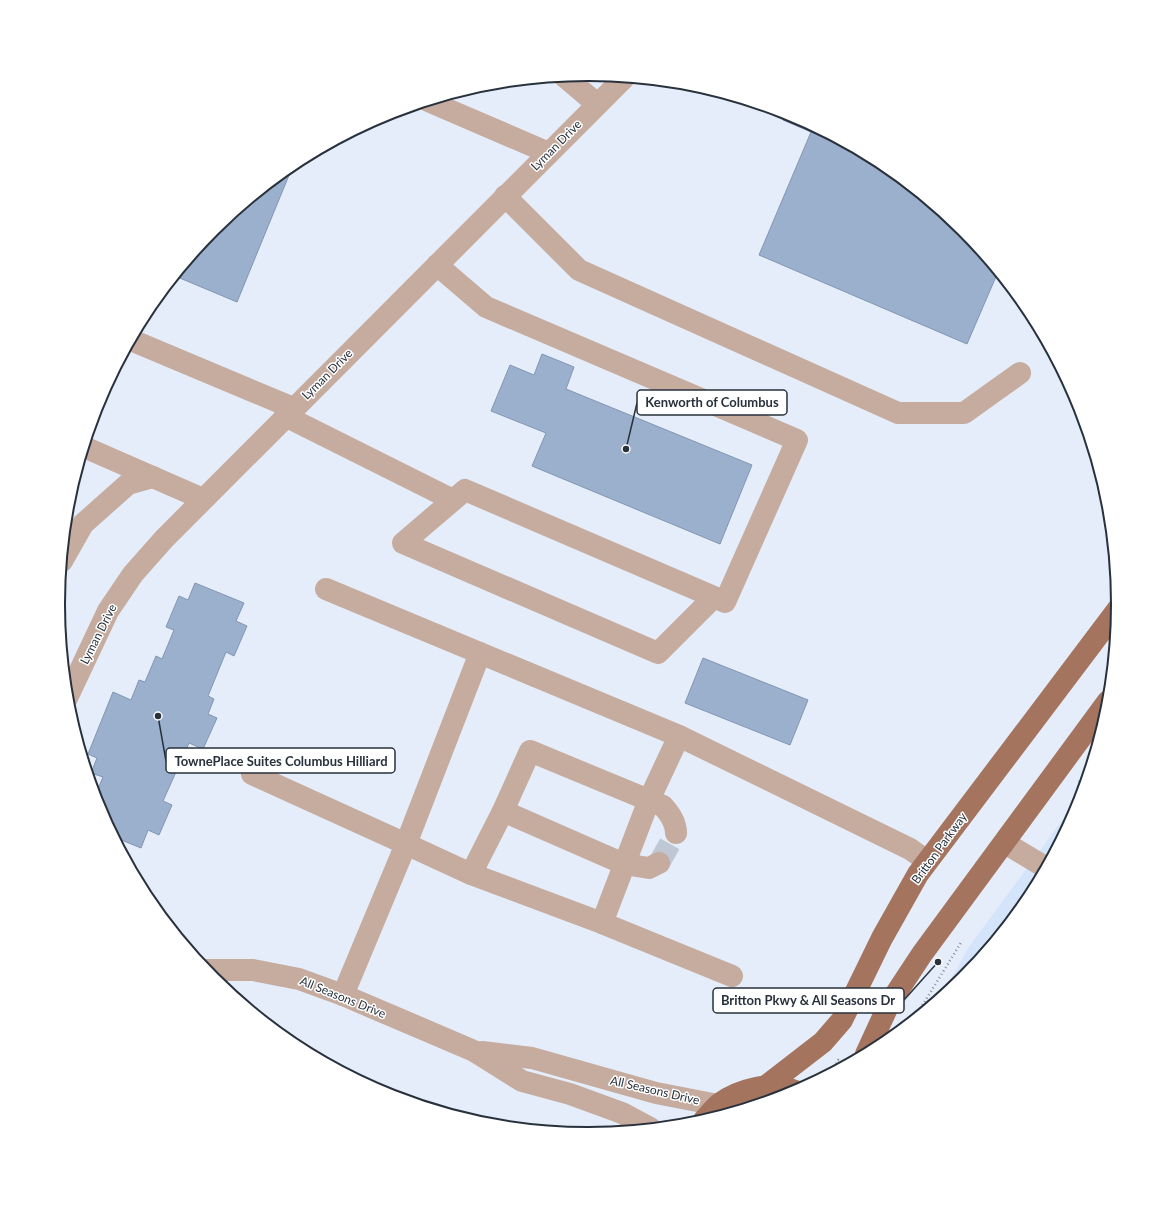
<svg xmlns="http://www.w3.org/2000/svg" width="1176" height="1208" font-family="Lato,sans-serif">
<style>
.built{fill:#d4e4fa}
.building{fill:#9bb0cd;stroke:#8196b2}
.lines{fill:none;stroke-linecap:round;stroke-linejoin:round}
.minor-tunnel{stroke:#bec7d3;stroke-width:22;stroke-dasharray:22 11;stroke-linecap:butt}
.path{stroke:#858e99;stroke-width:2.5;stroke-dasharray:1 3;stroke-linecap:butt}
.minor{stroke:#c6ab9f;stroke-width:22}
.major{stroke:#a4745f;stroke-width:22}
.labels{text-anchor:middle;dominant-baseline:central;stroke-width:3;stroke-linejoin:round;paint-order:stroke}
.street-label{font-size:12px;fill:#28313c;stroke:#fff}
.rim{fill:none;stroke:#28313c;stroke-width:2}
.leader{fill:none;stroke:#28313c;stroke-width:1.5}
.callout-dot{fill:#28313c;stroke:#fff;stroke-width:1.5}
.callout{fill:#fff;stroke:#28313c;stroke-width:1.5}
.callout-label{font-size:13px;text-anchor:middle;font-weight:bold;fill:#28313c}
</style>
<rect width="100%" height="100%" fill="#e4edf9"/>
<polygon class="built" points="1081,795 1078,807 1029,899 963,979 943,995 968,948"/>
<g class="building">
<polygon points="786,113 883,163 963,229 998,272 967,344 759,255 811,132 783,120"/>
<polygon points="294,163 237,302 175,276 213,229"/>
<polygon points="542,354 574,367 566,389 752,465 720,544 532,466 546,433 491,411 510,365 534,375"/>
<polygon points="195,583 244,603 236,621 247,626 234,656 226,652 208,696 214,699 208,714 217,718 203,749 189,743 163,801 172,805 159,835 148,830 141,848 114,837 98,807 95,796 103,777 91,773 97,758 88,754 113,692 131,700 139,680 145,682 156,656 162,659 174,630 166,627 179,596 188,600"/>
<polygon points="703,658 808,700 790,745 685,703"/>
</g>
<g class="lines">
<polyline class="minor-tunnel" points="659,863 676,833"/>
<g class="path">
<polyline points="1079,782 1089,768"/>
<polyline points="914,1019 962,941"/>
<polyline points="833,1071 838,1060 846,1062"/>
</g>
<g class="minor">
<polyline points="564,76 597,104"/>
<polyline points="428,101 549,153"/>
<polyline points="505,196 579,270 898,413 964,413 1020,373"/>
<polyline points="437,265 486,307 797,440 725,602 714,597 465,490 403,543 658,653 714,597"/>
<polyline points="131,340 293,408"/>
<polyline points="285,416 453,500"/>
<polyline points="84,447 203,499"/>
<polyline points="62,561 83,524 128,484 153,477"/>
<polyline points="326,589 679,736 910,849 927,861"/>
<path d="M 480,653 L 406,844 L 471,874 L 503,811 L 530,751 L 663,806 C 670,814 676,822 676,833"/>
<polyline points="67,698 108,611 133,574 164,539 624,78"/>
<polyline points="679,736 649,800 602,923 732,976"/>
<polyline points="252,774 406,844 343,995"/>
<polyline points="503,811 624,864 649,868 659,863"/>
<polyline points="1005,843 1045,867"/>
<polyline points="471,874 602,923"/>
<polyline points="206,970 253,970 299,979 343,995 474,1051 522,1081 570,1094 622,1113 650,1128"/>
<polyline points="482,1052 532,1058 656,1093 718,1105"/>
</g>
<g class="major">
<polyline points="866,1054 889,1004 922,954 1108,701"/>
<polyline points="766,1086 823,1042 842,1020 882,938 918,874 1118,609"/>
<path d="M 704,1120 C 709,1115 714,1108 719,1104 C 740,1089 771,1081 795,1091"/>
</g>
</g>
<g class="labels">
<g class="street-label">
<text transform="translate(556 145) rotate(-45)">Lyman Drive</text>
<text transform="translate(327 374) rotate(-45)">Lyman Drive</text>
<text transform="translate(98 634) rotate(-63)">Lyman Drive</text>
<text transform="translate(939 848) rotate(-54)">Britton Parkway</text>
<text transform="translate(343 997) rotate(22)">All Seasons Drive</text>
<text transform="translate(655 1090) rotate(13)">All Seasons Drive</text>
</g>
</g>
<path d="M0 0H1176V1208H0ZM65 604a523 523 0 1 1 1046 0a523 523 0 1 1-1046 0Z" fill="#fff" fill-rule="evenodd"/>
<path class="rim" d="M65 604a523 523 0 1 1 1046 0a523 523 0 1 1-1046 0Z"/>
<path class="leader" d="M626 449L637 403M158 716L166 761M938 962L904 1000"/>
<g class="callout-dot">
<circle cx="626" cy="449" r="4"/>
<circle cx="158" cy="716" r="4"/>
<circle cx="938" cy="962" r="4"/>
</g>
<g class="callout">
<rect x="637" y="390" width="150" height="25" rx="4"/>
<rect x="166" y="748" width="229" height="25" rx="4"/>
<rect x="713" y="988" width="191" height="25" rx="4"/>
</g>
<g class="callout-label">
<text x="712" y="407">Kenworth of Columbus</text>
<text x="281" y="766">TownePlace Suites Columbus Hilliard</text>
<text x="808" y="1005">Britton Pkwy &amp; All Seasons Dr</text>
</g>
</svg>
